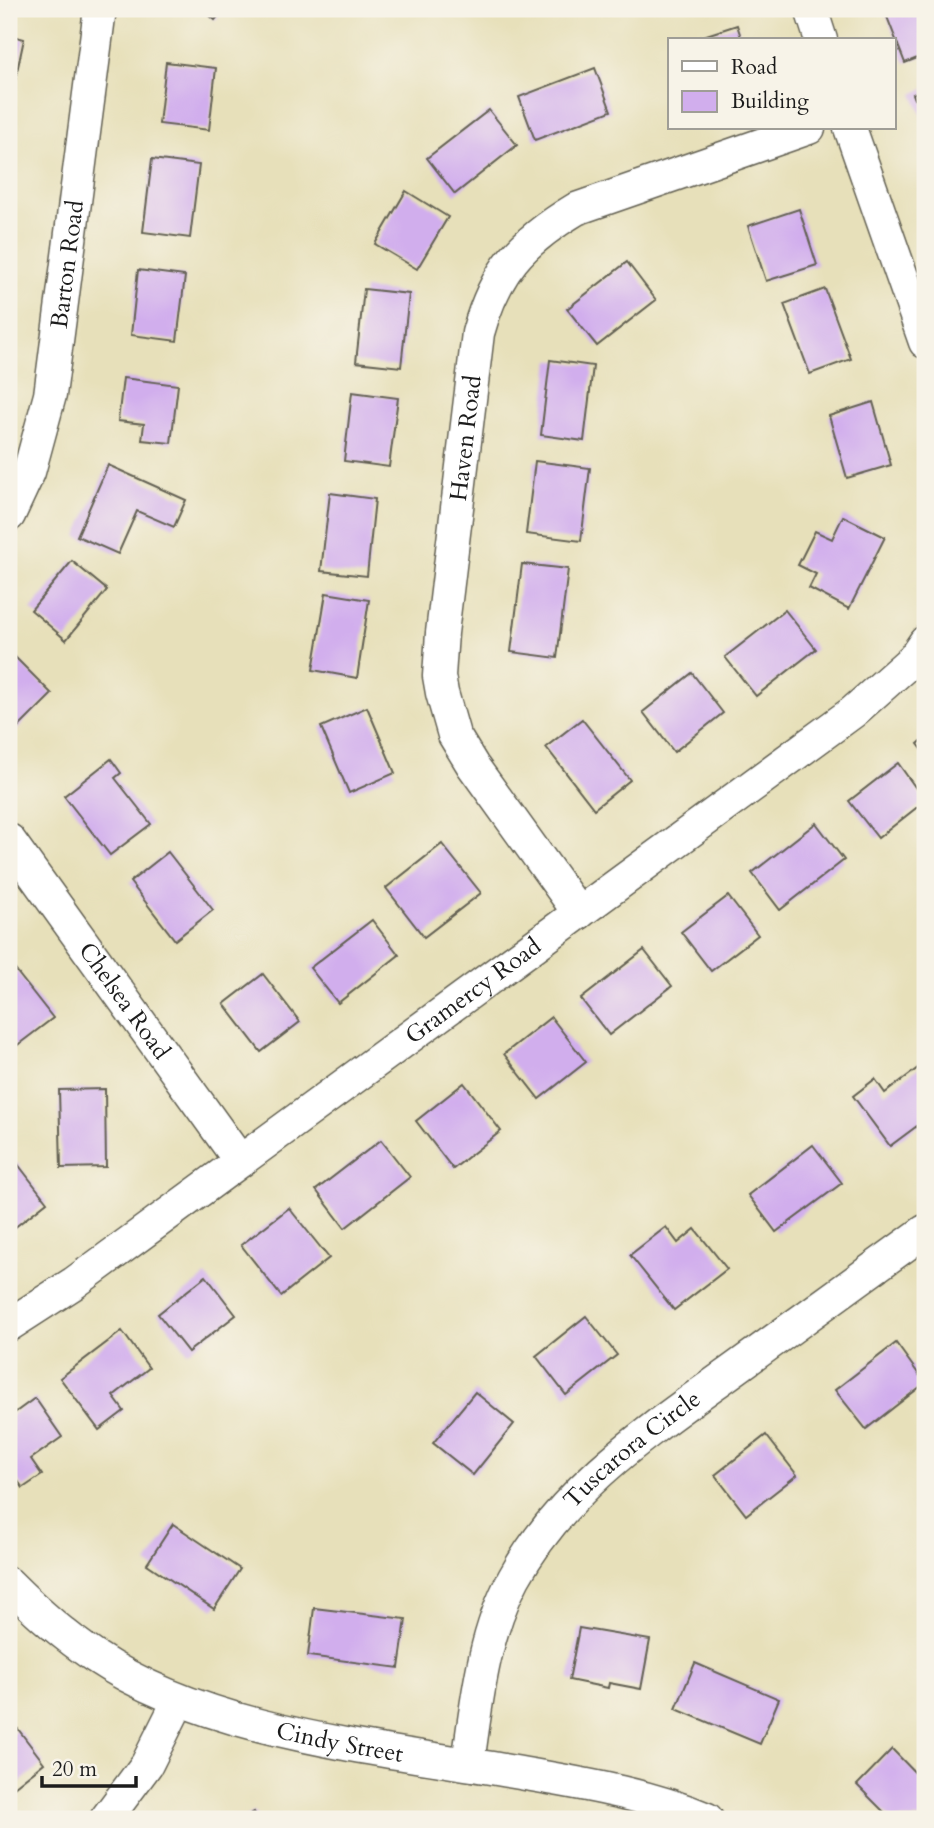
<svg xmlns="http://www.w3.org/2000/svg" width="934" height="1828" font-family="Cardo,serif">
<style>
.building{fill:#d1aeed}
.lines{fill:none;stroke-linecap:round;stroke-linejoin:round}
.street-casing{stroke:#636153;stroke-width:35}
.street{stroke:#fff;stroke-width:32}
.labels{text-anchor:middle;dominant-baseline:central;stroke-width:7;stroke-linejoin:round;paint-order:stroke}
.street-label{font-size:24px;fill:#1c1c1c;stroke:#f7f3e8}
</style>
<rect width="100%" height="100%" fill="#f7f3e8"/>
<filter id="ink" filterUnits="userSpaceOnUse"><feTurbulence type="fractalNoise" baseFrequency=".0143" numOctaves="2"/><feDisplacementMap in="SourceGraphic" scale="14" xChannelSelector="R" yChannelSelector="G"/><feConvolveMatrix kernelMatrix="1 2 1 2 8 2 1 2 1" color-interpolation-filters="sRGB"/></filter>
<filter id="wash" filterUnits="userSpaceOnUse"><feTurbulence type="fractalNoise" baseFrequency=".00686" numOctaves="4" result="noise"/><feDisplacementMap in="SourceGraphic" scale="28" xChannelSelector="R" yChannelSelector="G"/><feGaussianBlur stdDeviation="1.57" result="paint"/><feColorMatrix in="noise" values="0 0 0 0 0 0 0 0 0 0 0 0 0 0 0 0 0 1.4 0 .05"/><feComposite in="paint" operator="in"/></filter>
<g filter="url(#wash)">
<rect width="100%" height="100%" fill="#e7e0ba"/>
<g id="blocks">
<g class="building">
<polygon points="202,9 224,9 215,20"/>
<polygon points="884,9 925,9 925,55 905,63"/>
<polygon points="737,25 742,40 691,40"/>
<polygon points="9,35 24,39 10,104 9,104"/>
<polygon points="166,62 216,68 209,130 159,124"/>
<polygon points="595,68 611,111 535,140 519,97"/>
<polygon points="925,88 925,123 913,94"/>
<polygon points="489,110 517,145 455,194 427,158"/>
<polygon points="152,159 199,165 190,238 143,232"/>
<polygon points="406,191 448,217 417,269 375,244"/>
<polygon points="799,209 817,265 766,281 748,226"/>
<polygon points="627,262 656,300 597,346 567,309"/>
<polygon points="138,270 185,276 177,341 131,335"/>
<polygon points="364,289 409,294 401,367 356,362"/>
<polygon points="825,289 851,359 810,374 784,304"/>
<polygon points="550,360 593,366 584,441 541,435"/>
<polygon points="123,378 178,385 171,443 142,440 144,424 118,421"/>
<polygon points="352,392 398,398 389,467 344,461"/>
<polygon points="873,402 891,465 847,478 829,416"/>
<polygon points="535,461 590,468 581,541 526,534"/>
<polygon points="108,465 186,500 174,527 137,511 118,554 77,536"/>
<polygon points="330,493 375,499 367,576 321,571"/>
<polygon points="843,516 885,537 849,609 809,588 816,574 798,565 815,531 832,539"/>
<polygon points="72,561 107,590 66,640 31,610"/>
<polygon points="522,564 568,569 557,658 511,652"/>
<polygon points="326,593 369,600 357,678 313,670"/>
<polygon points="785,610 816,649 756,696 725,657"/>
<polygon points="9,651 52,694 15,731 9,724"/>
<polygon points="692,673 723,713 674,752 643,712"/>
<polygon points="367,707 395,773 349,793 321,727"/>
<polygon points="582,719 630,780 594,809 546,747"/>
<polygon points="925,738 925,753 918,744"/>
<polygon points="111,759 121,773 115,778 151,824 110,855 64,796"/>
<polygon points="898,763 925,801 878,838 849,801"/>
<polygon points="816,823 844,860 780,910 752,873"/>
<polygon points="442,844 481,893 424,937 386,888"/>
<polygon points="168,852 213,910 175,940 130,882"/>
<polygon points="728,896 758,935 711,971 681,932"/>
<polygon points="372,920 399,955 338,1003 310,968"/>
<polygon points="644,950 672,986 609,1035 581,999"/>
<polygon points="9,962 53,1018 15,1047 9,1040"/>
<polygon points="263,974 300,1022 261,1052 224,1004"/>
<polygon points="551,1017 586,1062 539,1099 504,1054"/>
<polygon points="918,1068 925,1077 925,1120 890,1146 853,1096 875,1079 885,1093"/>
<polygon points="464,1083 501,1131 453,1169 416,1121"/>
<polygon points="105,1089 106,1167 61,1168 59,1090"/>
<polygon points="381,1140 410,1177 345,1228 316,1190"/>
<polygon points="813,1145 842,1183 776,1232 748,1195"/>
<polygon points="17,1163 47,1202 9,1232 9,1169"/>
<polygon points="289,1208 329,1258 281,1296 241,1245"/>
<polygon points="666,1227 678,1243 695,1229 727,1269 674,1310 630,1255"/>
<polygon points="206,1276 236,1315 188,1352 158,1314"/>
<polygon points="586,1316 617,1355 566,1395 536,1356"/>
<polygon points="122,1331 149,1368 113,1396 124,1411 99,1430 60,1378"/>
<polygon points="896,1343 925,1383 866,1429 835,1390"/>
<polygon points="475,1392 514,1424 473,1475 433,1443"/>
<polygon points="35,1398 62,1437 31,1459 42,1475 23,1488 9,1469 9,1417"/>
<polygon points="766,1435 797,1475 746,1515 715,1475"/>
<polygon points="173,1524 240,1569 214,1609 147,1564"/>
<polygon points="314,1608 406,1619 399,1668 308,1656"/>
<polygon points="579,1628 650,1640 641,1689 609,1683 608,1688 569,1680"/>
<polygon points="695,1663 779,1699 760,1744 676,1709"/>
<polygon points="18,1729 44,1763 9,1791 9,1736"/>
<polygon points="892,1749 925,1783 925,1819 891,1819 857,1785"/>
<polygon points="254,1812 258,1819 243,1819"/>
</g>
</g>
</g>
<g filter="url(#ink)">
<use href="#blocks" fill-opacity="0" stroke="#636153" stroke-width="2"/>
<g class="lines">
<g class="street-casing">
<g id="street">
<polyline points="811,9 821,40"/>
<polyline points="850,128 925,342"/>
<path id="s1" d="M 9,515 L 29,472 L 50,395 L 100,9"/>
<path id="s2" d="M 9,840 L 240,1161"/>
<path id="s3" d="M 579,913 L 473,766 L 454,735 L 442,693 L 439,676 L 442,633 L 478,333 C 495,271 521,242 576,209 L 809,128"/>
<path id="s4" d="M 9,1325 L 74,1283 L 853,712 L 914,658 L 925,642"/>
<path id="s5" d="M 9,1584 C 35,1610 63,1635 94,1656 C 215,1737 391,1749 532,1775 C 590,1785 652,1796 707,1819"/>
<path id="s6" d="M 468,1763 C 477,1700 483,1635 514,1578 C 565,1485 652,1429 736,1368 C 799,1322 862,1276 925,1231"/>
<polyline points="106,1819 147,1764 179,1700"/>
</g>
</g>
<use href="#street" class="street"/>
</g>
</g>
<g class="labels">
<g class="street-label">
<text stroke="none"><textPath href="#s1" startOffset="259">Barton Road</textPath></text>
<text stroke="none"><textPath href="#s3" startOffset="518">Haven Road</textPath></text>
<text stroke="none"><textPath href="#s4" startOffset="572">Gramercy Road</textPath></text>
<text stroke="none"><textPath href="#s2" startOffset="198">Chelsea Road</textPath></text>
<text stroke="none"><textPath href="#s6" startOffset="368">Tuscarora Circle</textPath></text>
<text stroke="none"><textPath href="#s5" startOffset="374">Cindy Street</textPath></text>
</g>
</g>
<rect width="934" height="1828" fill="none" stroke="#f7f3e8" stroke-width="35"/>
<rect x="668" y="38" width="228" height="91" fill="#f7f3e8" stroke="#9f9d96" stroke-width="2"/>
<rect x="682" y="61" width="35" height="10" fill="#ffffff" stroke="#9f9d96" stroke-width="2"/>
<text x="731" y="74" font-size="21" fill="#1c1c1c">Road</text>
<rect x="682" y="91" width="35" height="21" fill="#d1aeed" stroke="#9f9d96" stroke-width="2"/>
<text x="731" y="108" font-size="21" fill="#1c1c1c">Building</text>
<path d="M42 1776v10h94v-10" fill="none" stroke="#1c1c1c" stroke-width="3.5"/>
<text x="52" y="1776" font-size="21" fill="#1c1c1c" stroke="#f7f3e8" stroke-width="5" paint-order="stroke">20 m</text>
</svg>
